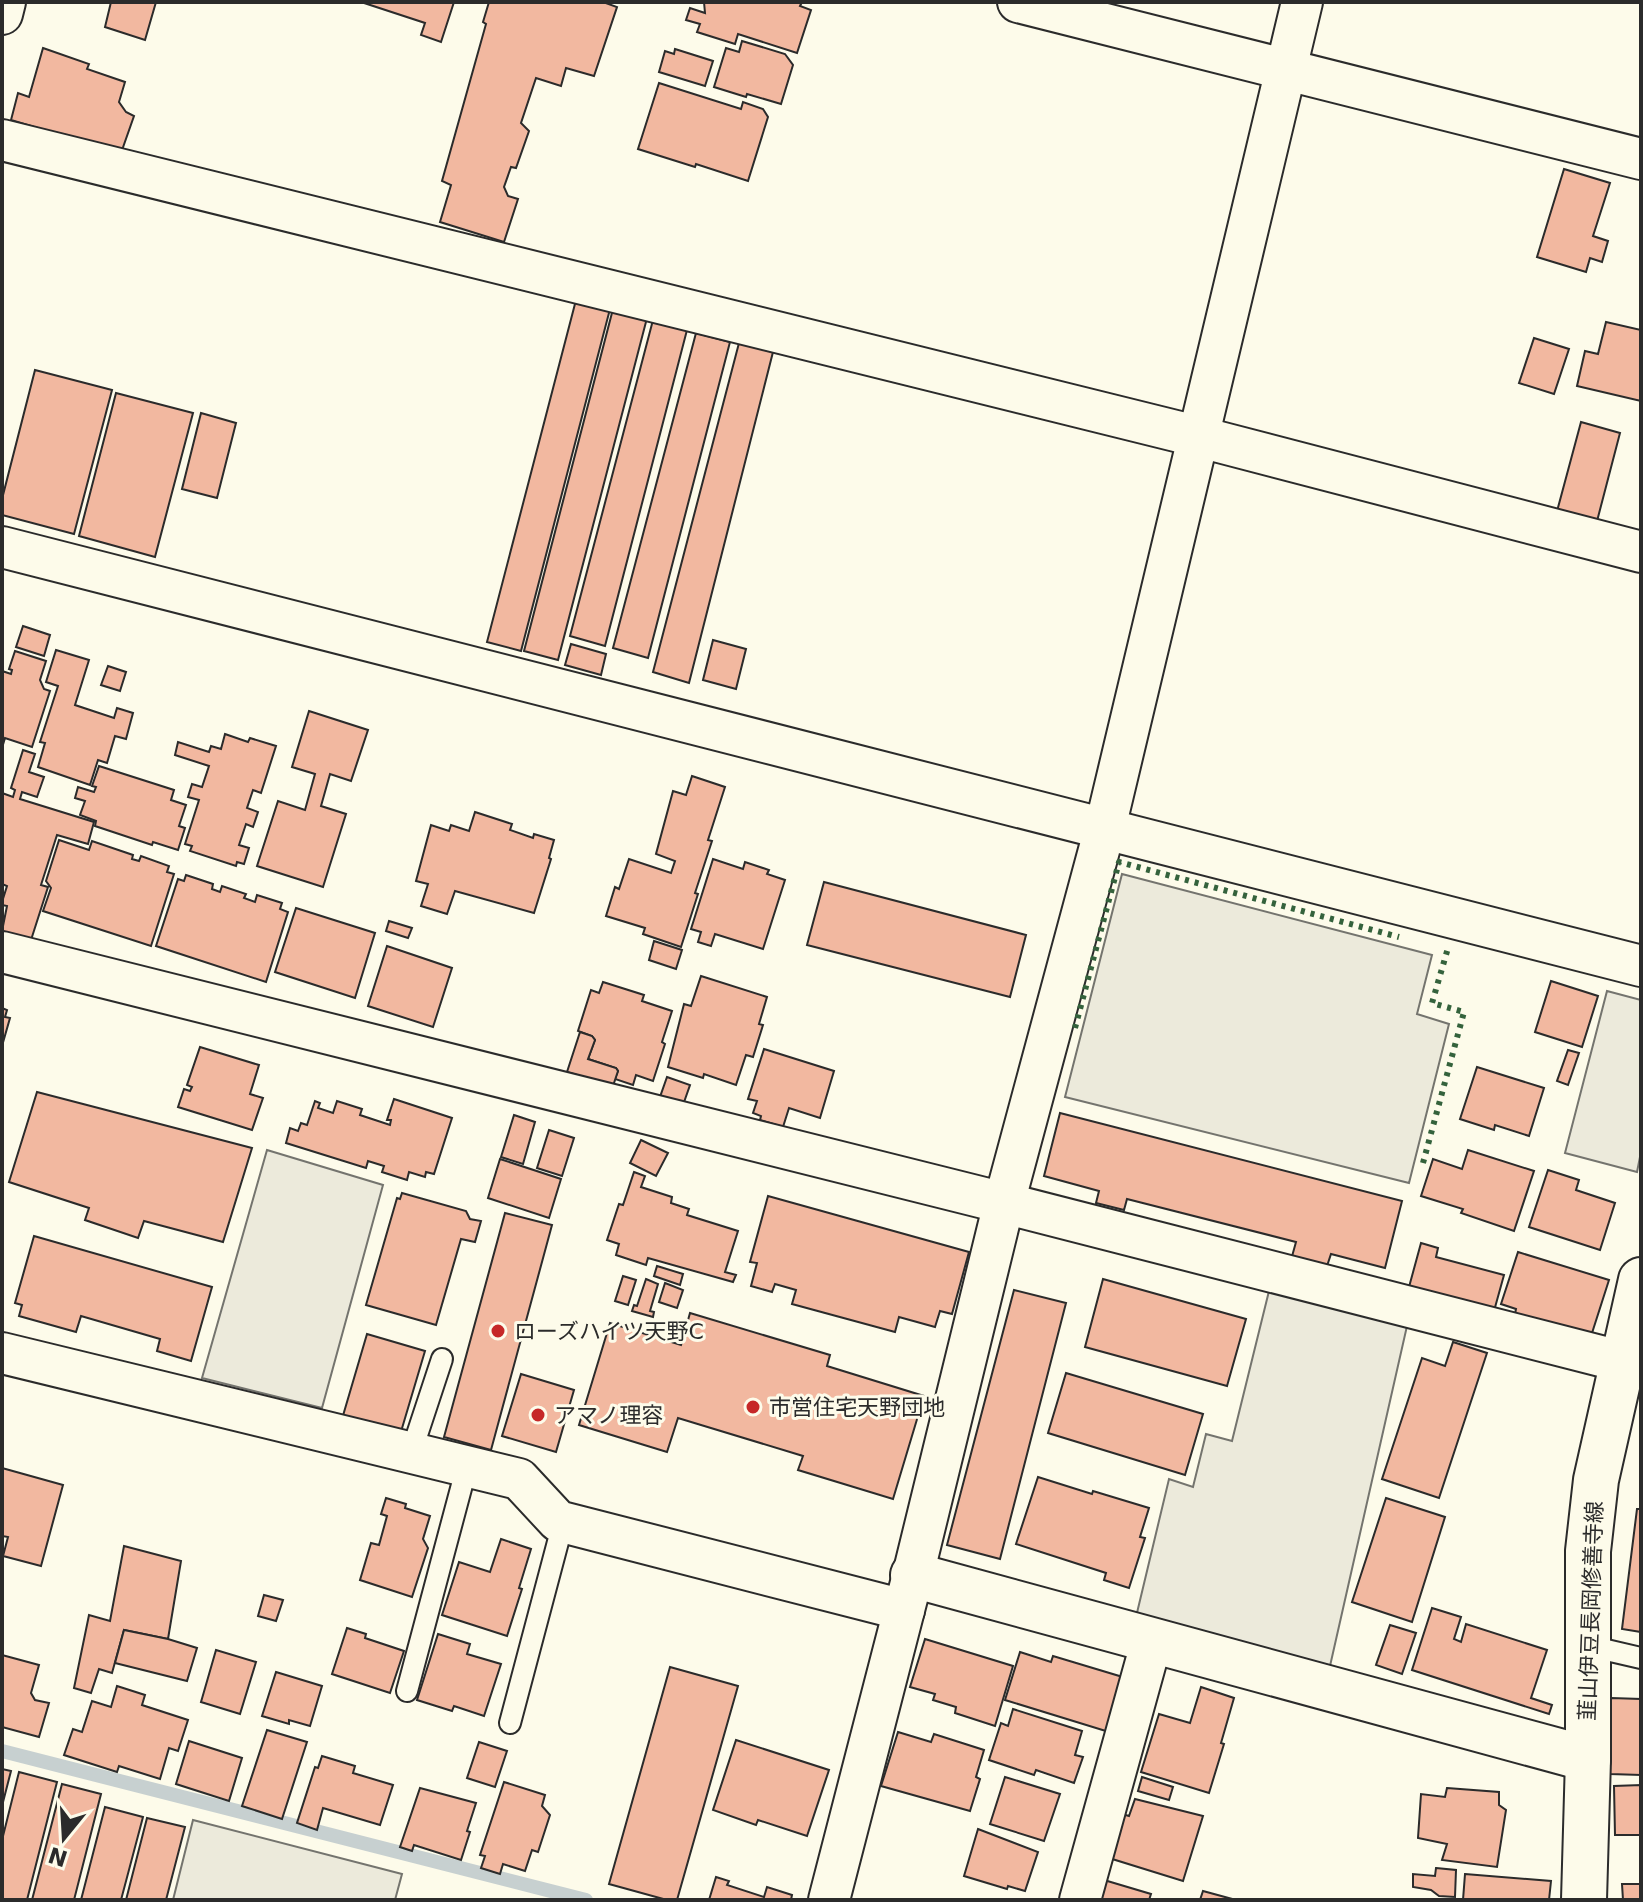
<svg xmlns="http://www.w3.org/2000/svg" width="1643" height="1902" font-family="'DejaVu Sans','Noto Sans JP',sans-serif">
<style>
.parking{fill:#eceadb;stroke:#74746e;stroke-width:2}
.lines{fill:none;stroke-linecap:round;stroke-linejoin:round}
.stream{stroke:#c7d0d0;stroke-width:14}
.building{fill:#f2b8a0;stroke:#2b2b2b;stroke-width:2}
.lane-casing{stroke:#2b2b2b;stroke-width:24}
.street-casing{stroke:#2b2b2b;stroke-width:44}
.secondary-casing{stroke:#2b2b2b;stroke-width:48}
.lane{stroke:#fdfbea;stroke-width:20}
.street{stroke:#fdfbea;stroke-width:40}
.secondary{stroke:#fdfbea;stroke-width:44}
.hedge{stroke:#34623c;stroke-width:6;stroke-dasharray:4 6;stroke-linecap:butt}
.poi-dot{fill:#c62828;stroke:#fdfbea;stroke-width:3}
.labels{text-anchor:middle;dominant-baseline:central;stroke-width:6;stroke-linejoin:round;paint-order:stroke}
.poi-label{font-size:22px;fill:#2b2b2b;stroke:#fdfbea;text-anchor:start}
.street-label{font-size:22px;fill:#2b2b2b;stroke:#fdfbea}
</style>
<rect width="100%" height="100%" fill="#fdfbea"/>
<g class="parking">
<polygon points="1122,874 1432,955 1417,1014 1449,1024 1409,1183 1065,1097"/>
<polygon points="1607,991 1641,1000 1641,1152 1637,1172 1565,1153"/>
<polygon points="267,1150 383,1185 322,1408 202,1378"/>
<polygon points="1269,1291 1407,1326 1330,1666 1136,1617 1169,1479 1193,1487 1206,1434 1232,1441"/>
<polygon points="193,1820 402,1874 395,1900 173,1900"/>
</g>
<g class="lines">
<polyline class="stream" points="2,1751 586,1900"/>
</g>
<g class="building">
<polygon points="111,2 156,2 145,40 105,27"/>
<polygon points="361,2 454,2 441,42 421,35 425,23"/>
<polygon points="489,2 603,2 617,7 594,76 566,68 561,86 536,78 521,123 529,131 516,168 511,167 504,187 508,196 518,199 504,242 440,222 451,185 442,181 486,24 483,22"/>
<polygon points="704,2 802,2 800,6 811,10 797,53 738,34 735,44 697,32 700,24 686,20 690,8 705,13"/>
<polygon points="742,41 785,54 793,65 781,104 747,94 746,97 714,87 726,48 739,52"/>
<polygon points="43,48 89,64 87,69 125,82 119,102 126,112 134,116 121,153 11,120 18,93 29,97"/>
<polygon points="675,49 713,61 705,86 659,72 665,51 674,54"/>
<polygon points="659,83 741,109 743,102 763,109 768,117 748,181 696,164 695,167 638,149"/>
<polygon points="1564,169 1610,183 1593,236 1608,241 1602,262 1590,258 1586,272 1537,257"/>
<polygon points="576,300 610,309 521,651 487,642"/>
<polygon points="613,309 647,318 558,660 524,651"/>
<polygon points="653,320 687,330 605,646 570,636"/>
<polygon points="1606,322 1641,330 1641,401 1577,386 1585,351 1598,354"/>
<polygon points="696,333 730,342 648,658 613,648"/>
<polygon points="1534,338 1569,349 1554,394 1519,383"/>
<polygon points="739,343 773,352 689,683 653,672"/>
<polygon points="35,370 112,390 74,534 2,515 2,499"/>
<polygon points="116,393 193,413 155,557 79,536"/>
<polygon points="201,413 236,423 217,498 182,489"/>
<polygon points="1581,422 1620,433 1596,525 1556,515"/>
<polygon points="23,626 50,635 44,656 16,647"/>
<polygon points="713,640 746,649 736,689 703,680"/>
<polygon points="571,644 606,654 601,675 565,665"/>
<polygon points="56,650 89,660 75,705 114,718 117,708 133,713 126,739 115,736 107,763 98,760 90,785 38,767 45,743 40,742 58,686 46,682"/>
<polygon points="15,651 46,661 40,680 44,689 50,691 32,747 5,738 2,748 2,671 11,674 12,670 9,669"/>
<polygon points="108,666 126,672 120,691 101,685"/>
<polygon points="309,711 368,730 351,781 330,774 321,806 346,814 323,887 257,866 278,801 305,810 315,774 292,767"/>
<polygon points="225,734 248,742 250,738 276,746 261,793 253,790 247,808 258,812 253,827 246,824 239,845 249,848 244,864 237,862 236,866 190,851 192,846 185,844 199,800 188,797 192,784 202,787 209,766 175,755 178,742 209,752 211,746 221,749"/>
<polygon points="23,750 35,754 29,772 44,777 37,797 22,792 20,799 94,822 88,844 57,835 41,885 48,887 31,940 2,931 7,906 2,905 2,902 7,886 2,884 2,793 13,797 15,790 11,788"/>
<polygon points="99,766 174,790 171,800 186,805 179,826 185,828 178,850 153,842 152,845 95,826 96,821 80,815 85,801 75,798 78,787 94,792 96,787 92,786"/>
<polygon points="692,776 725,787 708,840 712,841 695,893 698,894 681,947 643,934 645,928 606,916 615,887 619,889 629,859 671,873 675,861 656,854 673,791 686,795"/>
<polygon points="475,812 512,824 510,830 533,838 534,834 554,840 549,858 551,859 534,913 455,891 447,914 421,906 428,884 416,881 431,825 449,831 451,825 469,831"/>
<polygon points="59,840 89,850 92,841 133,855 132,859 139,861 141,856 169,866 167,872 174,874 151,946 43,911 51,888 46,881"/>
<polygon points="713,859 743,869 745,862 769,870 767,874 785,880 763,949 715,934 711,946 698,942 701,932 691,929"/>
<polygon points="186,875 213,884 212,889 220,892 222,886 246,894 244,898 255,902 257,895 282,903 280,909 288,912 266,982 156,946 178,879 184,881"/>
<polygon points="824,882 1026,935 1010,997 807,945"/>
<polygon points="296,908 375,933 355,998 275,972"/>
<polygon points="389,921 412,928 408,938 386,931"/>
<polygon points="654,941 682,950 676,969 649,960"/>
<polygon points="387,946 452,968 433,1027 368,1006"/>
<polygon points="701,976 767,997 759,1024 763,1025 753,1057 746,1055 736,1085 704,1074 703,1078 668,1067 684,1004 691,1006"/>
<polygon points="1551,981 1598,996 1582,1047 1535,1032"/>
<polygon points="603,982 644,995 642,1001 672,1011 662,1042 665,1044 653,1081 636,1075 633,1085 615,1079 618,1071 616,1068 588,1059 595,1040 592,1036 578,1031 591,990 599,993"/>
<polygon points="2,1008 7,1010 5,1017 10,1018 2,1046"/>
<polygon points="580,1032 592,1036 595,1040 588,1059 616,1068 618,1071 613,1086 567,1072"/>
<polygon points="200,1047 259,1065 250,1094 263,1098 252,1130 178,1107 184,1089 190,1091 192,1087 187,1085"/>
<polygon points="764,1049 834,1071 820,1118 789,1108 783,1127 760,1120 761,1116 753,1113 757,1101 748,1099"/>
<polygon points="1568,1050 1579,1053 1568,1085 1557,1081"/>
<polygon points="1477,1067 1544,1088 1529,1136 1495,1125 1494,1130 1460,1119"/>
<polygon points="667,1077 690,1085 683,1105 660,1097"/>
<polygon points="37,1092 252,1148 223,1242 144,1221 138,1238 85,1220 89,1208 9,1182"/>
<polygon points="394,1099 452,1118 434,1174 426,1172 425,1177 409,1172 407,1180 382,1172 384,1166 368,1161 366,1168 286,1143 290,1128 298,1131 301,1123 307,1125 315,1101 320,1103 318,1108 333,1113 337,1101 362,1109 360,1115 390,1125 391,1120 387,1120"/>
<polygon points="1060,1113 1402,1201 1385,1268 1331,1254 1326,1269 1291,1260 1296,1242 1127,1199 1124,1210 1096,1203 1099,1191 1044,1176"/>
<polygon points="514,1115 535,1122 523,1164 501,1157"/>
<polygon points="549,1130 574,1138 562,1176 537,1168"/>
<polygon points="641,1140 668,1153 656,1176 630,1163"/>
<polygon points="1468,1150 1534,1171 1514,1231 1461,1213 1463,1209 1421,1196 1433,1159 1462,1169"/>
<polygon points="500,1159 561,1179 549,1218 488,1198"/>
<polygon points="1548,1170 1579,1180 1576,1190 1615,1203 1600,1250 1529,1227"/>
<polygon points="634,1172 645,1176 641,1187 672,1197 671,1203 689,1209 687,1215 738,1231 725,1272 736,1275 733,1282 648,1258 646,1265 616,1255 619,1244 607,1240 619,1204 623,1205"/>
<polygon points="402,1193 466,1211 470,1219 481,1221 475,1242 461,1239 436,1325 366,1305 397,1198 400,1199"/>
<polygon points="768,1196 969,1252 952,1314 940,1311 935,1327 899,1317 895,1332 792,1304 796,1290 775,1284 772,1292 751,1286 757,1263 750,1262"/>
<polygon points="505,1213 552,1225 491,1450 444,1437"/>
<polygon points="34,1236 212,1287 191,1361 157,1351 160,1339 81,1316 76,1332 19,1316 22,1305 15,1303"/>
<polygon points="1421,1243 1438,1248 1436,1257 1504,1275 1494,1311 1409,1287"/>
<polygon points="1518,1252 1609,1280 1592,1333 1580,1330 1579,1335 1515,1314 1516,1309 1501,1304"/>
<polygon points="657,1266 683,1274 680,1285 654,1276"/>
<polygon points="623,1276 636,1280 628,1305 615,1301"/>
<polygon points="646,1279 658,1284 650,1311 654,1312 653,1317 632,1311 634,1305 637,1306"/>
<polygon points="1103,1279 1246,1319 1227,1386 1085,1347"/>
<polygon points="665,1283 683,1290 677,1308 659,1302"/>
<polygon points="1014,1290 1066,1303 1000,1559 947,1545"/>
<polygon points="690,1313 830,1355 827,1366 924,1396 893,1499 798,1470 803,1456 678,1418 667,1452 579,1425 610,1323 681,1345"/>
<polygon points="367,1334 425,1351 400,1435 342,1419"/>
<polygon points="1453,1342 1487,1353 1439,1498 1382,1479 1422,1358 1445,1366"/>
<polygon points="1066,1373 1203,1414 1185,1475 1048,1433"/>
<polygon points="521,1374 574,1390 556,1452 502,1436"/>
<polygon points="2,1468 63,1485 41,1566 3,1556 8,1537 2,1536"/>
<polygon points="1038,1477 1092,1494 1093,1491 1149,1508 1140,1537 1145,1538 1129,1588 1104,1580 1106,1573 1016,1544"/>
<polygon points="386,1498 406,1504 405,1508 430,1516 423,1539 428,1548 412,1597 360,1580 371,1543 379,1545 387,1516 381,1514"/>
<polygon points="1386,1498 1445,1517 1412,1622 1352,1602"/>
<polygon points="1637,1509 1641,1509 1641,1632 1622,1629"/>
<polygon points="501,1539 531,1549 519,1588 522,1589 507,1636 442,1615 459,1562 490,1572"/>
<polygon points="124,1546 181,1561 168,1639 124,1630 112,1673 99,1669 91,1693 74,1688 89,1615 110,1621"/>
<polygon points="264,1595 283,1600 276,1621 258,1616"/>
<polygon points="1432,1608 1461,1617 1454,1639 1461,1642 1466,1624 1547,1650 1531,1698 1552,1705 1549,1714 1412,1670"/>
<polygon points="1390,1625 1416,1633 1402,1674 1376,1665"/>
<polygon points="347,1628 366,1634 365,1638 404,1651 390,1693 332,1674"/>
<polygon points="124,1630 168,1639 197,1648 187,1681 115,1663"/>
<polygon points="438,1634 470,1644 467,1654 501,1664 484,1716 454,1706 452,1711 417,1700"/>
<polygon points="925,1639 1013,1666 995,1726 955,1713 956,1707 933,1700 935,1694 910,1687"/>
<polygon points="216,1650 256,1662 240,1714 201,1702"/>
<polygon points="1020,1652 1051,1662 1053,1656 1126,1678 1109,1732 1005,1700"/>
<polygon points="2,1655 39,1665 31,1693 35,1700 49,1703 39,1737 2,1727"/>
<polygon points="670,1667 738,1686 677,1900 667,1900 609,1884"/>
<polygon points="276,1672 322,1686 310,1726 289,1720 289,1724 262,1716"/>
<polygon points="117,1686 145,1695 142,1705 188,1720 178,1751 169,1748 160,1779 119,1766 117,1772 64,1755 73,1729 82,1732 92,1701 111,1707"/>
<polygon points="1201,1687 1234,1698 1221,1743 1224,1744 1209,1793 1141,1772 1159,1714 1190,1723"/>
<polygon points="1611,1698 1641,1699 1641,1775 1610,1774"/>
<polygon points="1013,1709 1082,1731 1075,1755 1083,1757 1074,1783 1036,1770 1034,1775 989,1760 1001,1723 1008,1726"/>
<polygon points="267,1730 307,1742 282,1819 242,1806"/>
<polygon points="898,1732 931,1742 934,1734 984,1750 976,1777 980,1779 970,1811 881,1786"/>
<polygon points="736,1740 829,1770 807,1836 758,1820 756,1825 713,1810"/>
<polygon points="189,1741 242,1758 229,1801 176,1784"/>
<polygon points="479,1742 507,1751 495,1787 467,1778"/>
<polygon points="322,1756 355,1766 353,1773 393,1785 380,1825 323,1808 317,1830 297,1823 315,1767 318,1768"/>
<polygon points="2,1769 11,1771 2,1806"/>
<polygon points="19,1772 57,1782 27,1900 2,1900 2,1840"/>
<polygon points="1005,1777 1060,1794 1044,1841 990,1824"/>
<polygon points="1142,1777 1173,1787 1169,1800 1138,1791"/>
<polygon points="504,1782 545,1795 542,1806 550,1815 538,1852 532,1850 525,1871 503,1864 500,1874 481,1868 485,1856 480,1855"/>
<polygon points="62,1784 101,1794 74,1900 32,1900"/>
<polygon points="1641,1785 1641,1835 1615,1835 1614,1786"/>
<polygon points="420,1788 476,1803 467,1831 470,1832 461,1860 414,1845 412,1851 400,1847"/>
<polygon points="1447,1788 1499,1792 1499,1805 1506,1810 1497,1867 1442,1860 1447,1844 1418,1838 1421,1794 1445,1797"/>
<polygon points="1135,1799 1203,1816 1183,1881 1109,1858 1122,1814 1129,1816"/>
<polygon points="105,1807 143,1817 121,1900 81,1900"/>
<polygon points="147,1818 185,1827 166,1900 126,1900"/>
<polygon points="978,1829 1038,1852 1025,1891 1008,1886 1007,1889 964,1876"/>
<polygon points="1436,1868 1456,1870 1455,1897 1439,1896 1431,1890 1413,1887 1413,1874 1435,1876"/>
<polygon points="1465,1874 1551,1881 1549,1900 1463,1900"/>
<polygon points="716,1877 729,1881 727,1885 764,1897 767,1887 792,1895 791,1900 709,1900"/>
<polygon points="1104,1880 1151,1894 1149,1900 1098,1900"/>
<polygon points="1622,1884 1641,1884 1641,1900 1623,1900"/>
<polygon points="1203,1891 1236,1900 1200,1900"/>
</g>
<g class="lines">
<g class="lane-casing">
<g id="lane">
<polyline points="411,1453 442,1359"/>
<polyline points="1589,1646 1641,1658"/>
<polyline points="407,1691 467,1466"/>
<polyline points="510,1723 563,1523"/>
</g>
</g>
<g class="street-casing">
<g id="street">
<polyline points="1018,2 1641,159"/>
<polyline points="2,14 5,2"/>
<polyline points="2,140 1200,437 1641,552"/>
<polyline points="2,547 1641,966"/>
<polyline points="2,952 1004,1203 1624,1362"/>
<polyline points="2,1353 519,1479 558,1521 904,1610"/>
<polyline points="829,1900 913,1575 1004,1203 1105,828 1302,2"/>
<polyline points="1080,1900 1152,1640"/>
</g>
</g>
<g class="secondary-casing">
<g id="secondary">
<polyline points="913,1575 1588,1759"/>
<polyline points="1584,1900 1588,1759 1588,1551 1596,1480 1641,1280"/>
</g>
</g>
<use href="#lane" class="lane"/>
<use href="#street" class="street"/>
<use href="#secondary" class="secondary"/>
<g class="hedge">
<polyline points="1075,1028 1119,862 1399,937"/>
<polyline points="1423,1163 1464,1012 1432,1003 1448,948"/>
</g>
</g>
<g class="poi-dot">
<circle cx="498" cy="1331" r="8"/>
<circle cx="753" cy="1407" r="8"/>
<circle cx="538" cy="1415" r="8"/>
</g>
<g class="labels">
<g class="poi-label">
<text x="514" y="1331">ローズハイツ天野C</text>
<text x="769" y="1407">市営住宅天野団地</text>
<text x="554" y="1415">アマノ理容</text>
</g>
<g class="street-label">
<text transform="translate(1591 1611) rotate(-88)">韮山伊豆長岡修善寺線</text>
</g>
</g>
<rect width="1643" height="1902" fill="none" stroke="#2b2b2b" stroke-width="8"/>
<g transform="translate(64 1838) rotate(198)" stroke="#fdfbea" stroke-width="6" paint-order="stroke">
<path d="M0-6L14 30L0 20L-14 30Z" fill="#2b2b2b"/>
<text y="-12" font-size="22" font-weight="bold" text-anchor="middle" fill="#2b2b2b">N</text>
</g>
</svg>
